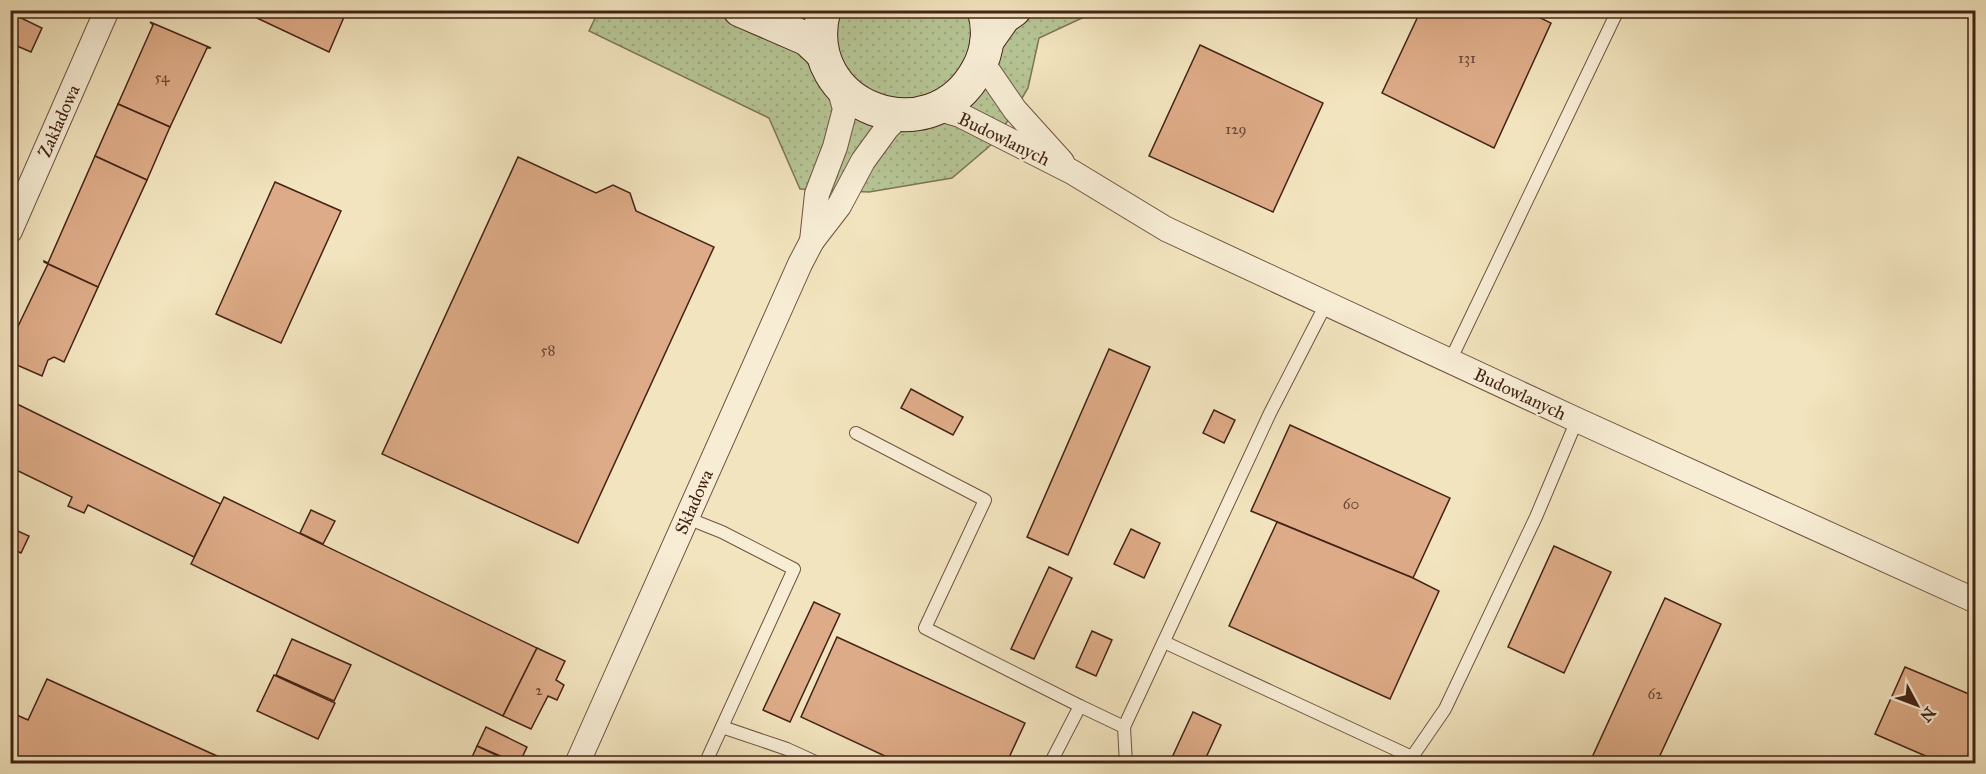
<svg xmlns="http://www.w3.org/2000/svg" width="1986" height="774" font-family="'IM FELL Great Primer',serif">
<style>
.grass{fill:url(#grass-dots);stroke:#7d7456;stroke-width:1.5}
.building{fill:#ddab87;stroke:#442317;stroke-width:1.5}
.lines{fill:none;stroke-linecap:round;stroke-linejoin:round}
.lane-casing{stroke:#705341;stroke-width:14}
.street-casing{stroke:#705341;stroke-width:26}
.secondary-casing{stroke:#442317;stroke-width:35}
.lane{stroke:#f7edd5;stroke-width:12}
.street{stroke:#f7edd5;stroke-width:24}
.secondary{stroke:#f7edd5;stroke-width:33}
.labels{text-anchor:middle;dominant-baseline:central;stroke-width:4.5;stroke-linejoin:round;paint-order:stroke}
.number-label{font-size:15px;fill:#6a4533}
.street-label{font-size:18px;fill:#442317;stroke:#f7edd5}
</style>
<defs>
<pattern id="grass-dots" width="8" height="8" patternUnits="userSpaceOnUse" patternTransform="scale(1.5)"><rect width="8" height="8" fill="#b6c595"/><path d="M2 2h.1M6 6h.1" fill="none" stroke="#9ea980" stroke-width="1.8" stroke-linecap="round"/></pattern>
</defs>
<rect width="100%" height="100%" fill="#f2e4be"/>
<filter id="stains"><feTurbulence type="fractalNoise" baseFrequency=".00333" numOctaves="4"/><feColorMatrix values="0 0 0 0 .2 0 0 0 0 .09 0 0 0 0 .02 0 0 0 .5 -.17"/></filter>
<radialGradient id="worn" r=".72"><stop offset=".6" stop-color="#630" stop-opacity="0"/><stop offset="1" stop-color="#630" stop-opacity=".3"/></radialGradient>
<polygon class="grass" points="599,10 1097,11 1039,38 1028,88 1015,110 992,144 952,178 869,192 800,189 769,118 589,31"/>
<g class="building">
<polygon points="240,10 347,10 329,52"/>
<polygon points="1421,10 1524,10 1551,23 1494,148 1382,93"/>
<polygon points="17,16 42,28 31,52 10,43 10,29"/>
<polygon points="150,22 211,48 207,48 170,127 118,104 153,25"/>
<polygon points="1200,45 1323,103 1273,212 1149,156"/>
<polygon points="10,79 18,82 10,98"/>
<polygon points="118,104 170,127 147,180 95,156"/>
<polygon points="95,156 147,180 98,287 44,262 44,261 48,263"/>
<polygon points="518,157 596,193 613,185 630,193 636,211 714,247 578,543 382,454"/>
<polygon points="275,182 341,211 281,343 216,314"/>
<polygon points="48,264 98,287 64,362 54,357 48,360 42,376 10,362 10,343"/>
<polygon points="1109,349 1150,367 1068,555 1027,537"/>
<polygon points="911,389 963,417 953,435 901,408"/>
<polygon points="13,402 221,504 194,557 88,505 84,513 68,506 72,497 10,467 10,406"/>
<polygon points="1214,410 1235,420 1224,443 1203,433"/>
<polygon points="1290,425 1450,498 1413,578 1251,511"/>
<polygon points="224,497 537,648 503,716 191,564"/>
<polygon points="311,510 335,521 323,544 300,533"/>
<polygon points="1277,522 1413,578 1439,591 1390,699 1229,626"/>
<polygon points="11,528 29,536 21,553 10,548"/>
<polygon points="1131,529 1160,543 1144,578 1114,564"/>
<polygon points="1554,546 1611,572 1564,673 1508,647"/>
<polygon points="1049,567 1072,578 1034,659 1011,649"/>
<polygon points="1665,598 1721,624 1656,764 1589,764"/>
<polygon points="814,602 840,614 790,722 763,710"/>
<polygon points="1092,631 1112,640 1096,676 1076,667"/>
<polygon points="837,637 1025,723 1006,764 902,764 801,717"/>
<polygon points="292,639 351,665 334,701 276,675"/>
<polygon points="537,648 565,661 556,680 564,685 557,700 548,696 531,729 503,716"/>
<polygon points="1905,667 1976,697 1976,737 1964,764 1944,764 1875,734"/>
<polygon points="274,675 335,703 318,739 257,711"/>
<polygon points="47,679 228,761 232,764 10,764 10,712 28,720"/>
<polygon points="1193,712 1221,725 1203,764 1169,764"/>
<polygon points="486,727 527,747 519,764 477,746"/>
<polygon points="477,746 515,764 469,764"/>
</g>
<g class="lines">
<g class="lane-casing">
<g id="lane">
<polyline points="1450,361 1618,10"/>
<polyline points="856,433 985,500 925,628 1080,706"/>
<polyline points="687,518 722,532 794,569 705,764"/>
<polyline points="1164,642 1412,757 1409,762"/>
<polyline points="722,727 787,749 820,764"/>
<polyline points="1412,757 1445,709 1536,517 1577,420"/>
<polyline points="1050,764 1080,706 1124,727"/>
<polyline points="1126,764 1124,727 1270,413 1326,304"/>
</g>
</g>
<g class="street-casing">
<g id="street">
<polyline points="982,62 1015,110 1062,162"/>
<polyline points="936,108 960,115 1072,172 1166,229 1577,420 1976,601"/>
<polyline points="10,231 107,10"/>
<polyline points="812,241 817,194 835,147 845,109 838,84"/>
<polyline points="577,764 800,264 812,241 839,206 863,161 887,128 900,115"/>
</g>
</g>
<g class="secondary-casing">
<g id="secondary">
<polyline points="740,10 807,39 822,53"/>
<path d="M 824,10 C 798,107 931,157 978,69 C 988,51 990,29 984,10"/>
<polyline points="987,41 1004,17 1014,10"/>
</g>
</g>
<use href="#lane" class="lane"/>
<use href="#street" class="street"/>
<use href="#secondary" class="secondary"/>
</g>
<g class="labels">
<g class="number-label">
<text x="1467" y="58">131</text>
<text x="162" y="77">54</text>
<text x="1236" y="129">129</text>
<text x="548" y="350">58</text>
<text x="1351" y="504">60</text>
<text x="539" y="690">2</text>
<text x="1655" y="694">62</text>
</g>
<g class="street-label">
<text transform="translate(59 121) rotate(-66)">Zakładowa</text>
<text transform="translate(1004 139) rotate(26)">Budowlanych</text>
<text transform="translate(1520 394) rotate(25)">Budowlanych</text>
<text transform="translate(694 502) rotate(-66)">Składowa</text>
</g>
</g>
<rect width="1986" height="774" fill="none" stroke="#f2e4be" stroke-width="36"/>
<rect x="12" y="12" width="1962" height="750" fill="none" stroke="#442317" stroke-width="3"/>
<rect x="18" y="18" width="1950" height="738" fill="none" stroke="#442317" stroke-width="1.5"/>
<g transform="translate(1917 705) rotate(131)" stroke="#f7edd5" stroke-width="4.5" paint-order="stroke">
<path d="M0-4.5L10 22L0 15L-10 22Z" fill="#442317"/>
<text y="-9" font-size="16" font-weight="bold" text-anchor="middle" fill="#442317">N</text>
</g>
<rect width="100%" height="100%" filter="url(#stains)"/>
<rect width="100%" height="100%" fill="url(#worn)"/>
</svg>
